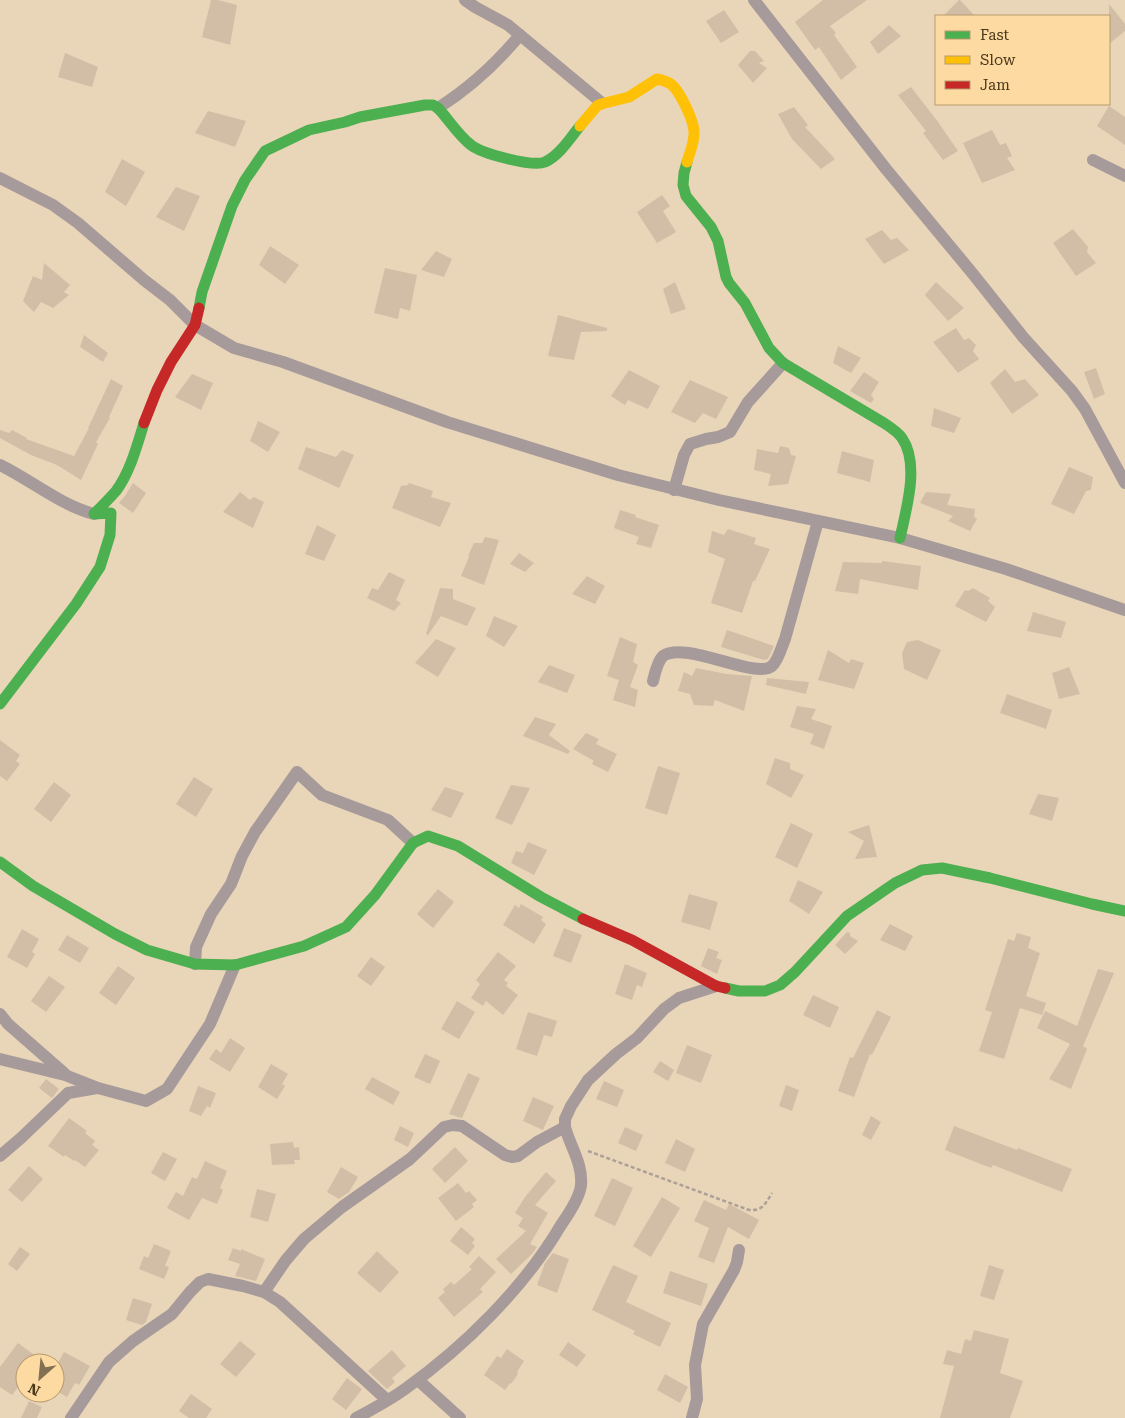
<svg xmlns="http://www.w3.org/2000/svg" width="1125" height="1418" font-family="'Roboto Serif',serif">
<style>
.building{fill:#d2bea6}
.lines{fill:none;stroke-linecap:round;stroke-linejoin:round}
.path{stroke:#ada099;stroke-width:2.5;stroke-dasharray:4 2.5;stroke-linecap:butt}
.street{stroke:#a79a9b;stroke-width:12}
.fast{stroke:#4caf50;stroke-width:11}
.slow{stroke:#ffc107;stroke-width:11}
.jam{stroke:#c62828;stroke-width:11}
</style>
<rect width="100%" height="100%" fill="#e9d6b8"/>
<g class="building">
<polygon points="211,0 218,0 237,5 230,45 202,37"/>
<polygon points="823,0 867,0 830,26 836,33 834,35 857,67 841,80 819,47 815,50 795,22"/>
<polygon points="960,0 975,16 943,16 959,0"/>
<polygon points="1109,4 1125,24 1125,31 1109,44"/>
<polygon points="724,10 739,32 721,43 706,21"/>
<polygon points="889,25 901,36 878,54 870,42"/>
<polygon points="750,51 755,51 764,61 759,63 767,68 753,83 738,65"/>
<polygon points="65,53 98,67 92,87 58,77"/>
<polygon points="911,87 938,122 958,151 943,160 923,133 926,131 898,95"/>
<polygon points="1109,106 1125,117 1125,145 1097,126"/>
<polygon points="794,107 808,125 805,127 835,159 821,169 792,139 778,114"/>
<polygon points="208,111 246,121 235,147 195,133"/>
<polygon points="992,130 1000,145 1006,143 1012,156 1007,158 1015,170 982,183 963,143"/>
<polygon points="122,159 145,172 126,206 105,192"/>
<polygon points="176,187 200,196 184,231 156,217"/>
<polygon points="662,195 670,206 663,211 676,232 657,243 637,212"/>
<polygon points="1073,229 1088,247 1087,252 1096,263 1076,276 1053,243"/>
<polygon points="882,230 891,240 897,238 909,250 884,264 865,239"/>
<polygon points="270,246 299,265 285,284 259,265"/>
<polygon points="436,251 452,259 444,277 421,270"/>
<polygon points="44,263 70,285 64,292 69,295 53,308 41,302 34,312 23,301 33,276 42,280"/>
<polygon points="385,268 417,275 410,311 400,308 398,319 374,313"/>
<polygon points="675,282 686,309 671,314 663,289"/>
<polygon points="936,282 964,308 948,321 925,295"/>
<polygon points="558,315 607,328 607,331 581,332 574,360 548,356"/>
<polygon points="956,328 964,340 969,338 976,345 973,351 979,359 958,373 933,342"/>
<polygon points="84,335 108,353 103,362 80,347"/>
<polygon points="838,346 861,358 851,373 833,363"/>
<polygon points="1096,368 1105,394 1094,399 1084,372"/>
<polygon points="1005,369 1015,382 1025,379 1039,395 1012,414 990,383"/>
<polygon points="629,370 660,386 648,409 628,400 625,405 611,396"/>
<polygon points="864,372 879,382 871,395 874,399 871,403 850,391"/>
<polygon points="192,374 213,383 201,410 175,397"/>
<polygon points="111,379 123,386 109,417 110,418 96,442 98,444 81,480 57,465 31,455 0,438 0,430 9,433 12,430 27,438 26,439 74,456 89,428 88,428"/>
<polygon points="690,380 728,397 716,419 703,413 695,423 671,412"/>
<polygon points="934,408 961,418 954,433 931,426"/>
<polygon points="258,421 280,432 268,452 250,441"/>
<polygon points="780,446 789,448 791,455 796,456 788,484 768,486 771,474 754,470 757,449 778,453"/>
<polygon points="306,447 336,457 342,450 354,455 339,488 298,469"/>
<polygon points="842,451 874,460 870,482 837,473"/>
<polygon points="1069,467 1093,477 1091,490 1086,491 1074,514 1051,504"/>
<polygon points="133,483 146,493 133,513 119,503 125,496"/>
<polygon points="409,483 433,491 431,497 451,503 440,527 392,508 401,486 408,485"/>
<polygon points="240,492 250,500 254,497 264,502 253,528 223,512"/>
<polygon points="926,492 951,494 947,505 975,509 974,517 977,519 970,531 948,521 953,516 920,503"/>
<polygon points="620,510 636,515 635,517 659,525 651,548 636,544 639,537 614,528"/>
<polygon points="317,525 336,535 324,561 305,554"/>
<polygon points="728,529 756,538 754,544 770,549 755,581 753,581 742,613 711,603 725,559 708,552 712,531 724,535"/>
<polygon points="485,537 499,540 484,585 461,576 469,557 468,556 474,543 482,543"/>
<polygon points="519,553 534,563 525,572 510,564"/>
<polygon points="882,561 921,566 918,590 860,579 858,594 835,591 843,562 882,563"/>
<polygon points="389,572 405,580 396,600 401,603 394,611 367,598 372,588 378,590"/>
<polygon points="587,576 605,586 595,604 572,594"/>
<polygon points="440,588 453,589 453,599 476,608 467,626 441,616 428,635 426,634"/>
<polygon points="973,588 990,598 988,601 995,607 986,622 955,606 965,590 968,591"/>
<polygon points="1033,612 1066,622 1061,638 1027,631"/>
<polygon points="494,616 518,626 504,647 486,636"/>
<polygon points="727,630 774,646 768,659 764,660 721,647"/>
<polygon points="620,637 637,644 633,662 638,665 630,687 638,690 635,707 613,700 619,680 607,676"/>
<polygon points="436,639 456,648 438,677 415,663"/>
<polygon points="918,640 941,650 927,680 904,669 902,653 907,642"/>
<polygon points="828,650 849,663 851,659 864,663 854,689 818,680"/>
<polygon points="549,665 575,675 567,693 538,682"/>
<polygon points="1069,667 1080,694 1059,699 1052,673"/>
<polygon points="696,668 727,674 752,676 744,711 715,700 713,706 694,705 690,694 678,691 684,672 692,676"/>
<polygon points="767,678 809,682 806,694 766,685"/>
<polygon points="1007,694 1052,710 1046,729 1000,713"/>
<polygon points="797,706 816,709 811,719 832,726 824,749 810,744 814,734 790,727"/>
<polygon points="535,717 556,724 549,735 570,751 568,754 523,736"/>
<polygon points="586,733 599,739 596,744 617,754 608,772 592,764 594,761 573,749"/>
<polygon points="0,740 20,755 16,761 20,764 7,781 0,776"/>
<polygon points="775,758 790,763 790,769 804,775 791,798 766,784"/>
<polygon points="658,766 680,773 667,815 645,808"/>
<polygon points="194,777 213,789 196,817 176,804"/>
<polygon points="54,782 71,795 51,822 34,809"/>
<polygon points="511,785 530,788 512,825 495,818"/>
<polygon points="445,787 464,793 451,818 431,810"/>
<polygon points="1038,794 1059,798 1052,821 1029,814"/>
<polygon points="791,823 813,834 797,868 775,857"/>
<polygon points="869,825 877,857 855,859 864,841 848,832"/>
<polygon points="528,842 547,850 534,875 511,863 516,851 523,853"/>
<polygon points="798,880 823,892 809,914 789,901"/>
<polygon points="438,889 454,902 433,928 417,914"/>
<polygon points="689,894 718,902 710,930 681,922"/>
<polygon points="521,904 543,917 541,920 546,924 534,944 503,925 515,905 519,908"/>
<polygon points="890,924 913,936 905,951 880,940"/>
<polygon points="564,928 582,935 571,963 553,956"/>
<polygon points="22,929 39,939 32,952 35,954 27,968 7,957"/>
<polygon points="847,932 850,933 850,936 858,941 845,954 835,945"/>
<polygon points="1017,933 1031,937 1028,948 1040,953 1026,996 1046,1003 1042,1015 1020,1008 1004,1059 979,1051 992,1012 985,1010 1008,939 1014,941"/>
<polygon points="67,935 89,948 80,963 58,950"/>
<polygon points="708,948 719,952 716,958 722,960 717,974 701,966"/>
<polygon points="498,952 516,966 504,980 508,983 506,986 518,995 503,1015 486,1001 483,1006 471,998 480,984 476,980"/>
<polygon points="371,957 385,967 371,986 357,976"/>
<polygon points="625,964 647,973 642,987 637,985 632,1000 615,994"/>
<polygon points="118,966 135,978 116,1005 99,993"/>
<polygon points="1098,969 1114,973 1083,1046 1087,1049 1071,1089 1049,1079 1070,1044 1037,1028 1045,1011 1077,1026"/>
<polygon points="49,976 65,987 46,1012 31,1001"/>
<polygon points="813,995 839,1007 830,1028 803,1015"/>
<polygon points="457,1001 475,1012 459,1039 441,1029"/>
<polygon points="877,1010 891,1017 872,1055 870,1054 854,1097 838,1091 850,1057 853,1058"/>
<polygon points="528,1012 557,1021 552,1037 544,1035 537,1056 516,1049"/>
<polygon points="230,1038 245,1048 230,1072 209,1059 216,1049 221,1053"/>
<polygon points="687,1045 712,1055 701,1083 676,1073"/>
<polygon points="425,1054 440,1061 430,1084 414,1077"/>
<polygon points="660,1061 674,1070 668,1081 653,1072"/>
<polygon points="271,1064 288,1074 282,1084 285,1086 277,1099 258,1087"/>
<polygon points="468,1073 480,1078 462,1118 458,1117 449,1114"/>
<polygon points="372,1077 400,1092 393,1105 365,1089"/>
<polygon points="46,1079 59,1089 52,1098 39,1088"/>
<polygon points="604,1081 624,1090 617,1107 596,1099"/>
<polygon points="786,1085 799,1090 792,1111 779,1106"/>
<polygon points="198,1086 216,1093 210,1108 207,1106 201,1116 189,1111"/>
<polygon points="533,1097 554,1106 543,1130 523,1121"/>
<polygon points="871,1116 881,1122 871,1140 862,1135"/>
<polygon points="69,1118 87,1131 85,1133 95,1141 92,1145 99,1150 85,1167 75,1160 74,1161 65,1155 64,1157 48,1146"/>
<polygon points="400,1126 414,1133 408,1147 394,1140"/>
<polygon points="954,1126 1017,1150 1018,1148 1072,1169 1062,1192 993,1165 991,1168 945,1150"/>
<polygon points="625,1127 643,1135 636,1151 618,1143"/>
<polygon points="676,1139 695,1149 685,1172 665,1163"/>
<polygon points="293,1142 294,1148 299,1147 300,1160 294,1160 295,1164 272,1165 270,1144"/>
<polygon points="455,1147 468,1161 445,1183 432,1169"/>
<polygon points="163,1152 177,1159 165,1181 151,1173"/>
<polygon points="205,1161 227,1171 220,1188 223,1190 217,1204 202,1198 189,1220 167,1208 176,1192 183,1196 192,1177 197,1179"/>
<polygon points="29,1166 43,1179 22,1202 8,1190"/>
<polygon points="341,1167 358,1177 349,1192 339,1199 327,1192"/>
<polygon points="546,1172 556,1181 535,1205 548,1213 530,1244 537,1247 532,1254 511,1274 496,1259 526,1231 518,1226 523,1218 515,1213 525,1197"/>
<polygon points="612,1178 633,1188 615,1226 594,1216"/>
<polygon points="458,1183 466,1193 469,1191 477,1200 472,1204 474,1207 456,1221 438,1198"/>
<polygon points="257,1189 276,1194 268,1222 250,1217"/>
<polygon points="662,1197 680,1208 651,1257 633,1246"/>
<polygon points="704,1200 726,1210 729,1204 759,1220 749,1239 728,1227 714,1263 698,1257 709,1228 694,1221"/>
<polygon points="461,1227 475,1239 472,1243 475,1246 468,1255 450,1241"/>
<polygon points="154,1244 171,1251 165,1266 169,1267 164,1279 139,1269 144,1256 148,1258"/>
<polygon points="20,1247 30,1254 17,1271 8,1264"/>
<polygon points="233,1248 241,1251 241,1249 265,1259 256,1281 235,1276 240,1264 228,1260"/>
<polygon points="377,1251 399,1272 380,1293 357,1273"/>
<polygon points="553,1253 569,1259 557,1293 537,1285 545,1263"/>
<polygon points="479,1256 496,1272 480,1289 483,1292 454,1317 438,1298 445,1292 443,1289 451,1282 454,1285 472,1269 469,1267"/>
<polygon points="613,1265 638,1276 626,1302 671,1323 660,1347 633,1334 635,1331 592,1310"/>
<polygon points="989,1265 1004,1270 994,1300 980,1296"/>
<polygon points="670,1271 708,1284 701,1306 663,1293"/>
<polygon points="133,1298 152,1304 146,1322 142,1325 126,1320"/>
<polygon points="974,1330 1009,1339 1000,1373 1023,1381 1010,1418 940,1418 954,1366 943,1364 947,1350 961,1354 965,1339 971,1341"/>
<polygon points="240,1341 256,1354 236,1377 220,1364"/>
<polygon points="568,1342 586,1355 577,1367 559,1355"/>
<polygon points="18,1343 45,1363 25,1363 25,1378 12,1395 0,1387 0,1367"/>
<polygon points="507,1349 524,1361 517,1372 518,1374 511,1384 510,1383 505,1390 484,1375 497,1356 501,1358"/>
<polygon points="392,1350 406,1366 392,1378 395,1382 387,1389 368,1371"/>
<polygon points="64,1352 90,1366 79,1385 75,1383 67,1397 55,1390 55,1368"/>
<polygon points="665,1374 688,1387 680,1403 657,1390"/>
<polygon points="347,1378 362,1389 346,1410 332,1399"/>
<polygon points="191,1394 212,1409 206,1418 189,1418 179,1411"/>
<polygon points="29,1401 42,1407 37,1418 21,1418"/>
</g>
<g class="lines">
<path class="path" d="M 588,1151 L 749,1210 C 763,1211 765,1204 772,1193"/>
<g class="street">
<polyline points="465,0 475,7 508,25 602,103"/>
<polyline points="754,0 886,169 973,274 1023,337 1072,391 1085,409 1125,483"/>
<path d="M 438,108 C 471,87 495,65 520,35"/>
<polyline points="1093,160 1125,176"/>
<polyline points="0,178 53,205 78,223 144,280 170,300 195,325 234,348 283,362 447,422 618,475 719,500 900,538 1006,569 1125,610"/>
<path d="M 0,465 C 31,480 60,505 94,514"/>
<polyline points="674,490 684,455 690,444 706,439 718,437 730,432 748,402 783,363"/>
<path d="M 653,681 C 655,673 657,662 663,656 C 685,640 756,680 772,666 C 778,661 782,646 785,639 L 818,521"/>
<polyline points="195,964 196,947 211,914 231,884 242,856 255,832 297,772 322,795 388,820 413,843"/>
<polyline points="0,1014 8,1024 64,1073"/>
<polyline points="0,1059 65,1075 98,1088 146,1101 167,1089 210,1024 235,965"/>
<polyline points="0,1156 21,1138 68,1093 97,1088"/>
<polyline points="264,1292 286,1260 304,1239 342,1207 410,1159 444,1127 453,1125 462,1126 505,1155 512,1157 518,1156 537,1142 565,1127"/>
<polyline points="418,1380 460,1418"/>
<polyline points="71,1418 109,1362 133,1341 172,1314 190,1292 200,1282 208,1279 243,1286 264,1292 280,1302 387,1400"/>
<path d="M 356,1418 C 373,1409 390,1400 405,1389 C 464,1347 524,1288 561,1225 C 568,1215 580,1197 581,1185 C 583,1164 570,1146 565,1127 L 565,1119 L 571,1106 L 588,1080 L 616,1054 L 637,1038 L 664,1009 L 679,998 L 716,986"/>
<polyline points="692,1418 697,1399 695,1365 703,1324 734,1270 737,1262 739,1250"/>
</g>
<g class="fast">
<path d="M 687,162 L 684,173 L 683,185 L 686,196 L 711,227 L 718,241 L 726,277 L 729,283 L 745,303 L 769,348 L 783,363 L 884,423 C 890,427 898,432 902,438 C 920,464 906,510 900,538"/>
<path d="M 199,308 L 202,292 L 232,206 L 245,180 L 265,151 L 309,130 L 345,122 L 360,117 L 425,105 L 433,105 L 438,108 C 449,120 459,136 471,145 C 482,154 533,167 545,162 C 560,155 570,138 580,126"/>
<path d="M 0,704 L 76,604 L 100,567 L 110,535 L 111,513 L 94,514 C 101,507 109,499 116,491 C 130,472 137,446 144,423"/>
<polyline points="0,862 33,886 115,934 147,950 195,964 235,965 304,946 346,927 375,895 413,843 428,836 458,846 541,897 583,919"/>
<polyline points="725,988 739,991 765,991 780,985 795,972 847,916 895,883 922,870 942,868 990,878 1092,904 1125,911"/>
</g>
<path class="slow" d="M 580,126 L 597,106 L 601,104 L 629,97 L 657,79 C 662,80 667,81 672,85 C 680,92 693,119 694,131 C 695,141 690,152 687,162"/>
<g class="jam">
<polyline points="144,423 157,390 171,362 195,325 199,308"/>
<polyline points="583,919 632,940 716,986 725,988"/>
</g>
</g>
<rect x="935" y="15" width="175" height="90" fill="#fedaa3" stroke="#b69a6d"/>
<rect x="945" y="31" width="25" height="8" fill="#4caf50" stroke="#b69a6d"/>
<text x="980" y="40" font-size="15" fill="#4b391b">Fast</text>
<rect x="945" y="56" width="25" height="8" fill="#ffc107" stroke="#b69a6d"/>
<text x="980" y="65" font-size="15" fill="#4b391b">Slow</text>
<rect x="945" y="81" width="25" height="8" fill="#c62828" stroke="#b69a6d"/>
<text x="980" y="90" font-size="15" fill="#4b391b">Jam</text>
<g transform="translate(40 1378) rotate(207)"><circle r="24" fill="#fedaa3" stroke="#b69a6d"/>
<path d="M0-4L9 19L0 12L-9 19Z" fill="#827052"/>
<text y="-8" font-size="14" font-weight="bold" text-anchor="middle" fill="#4b391b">N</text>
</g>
</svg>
